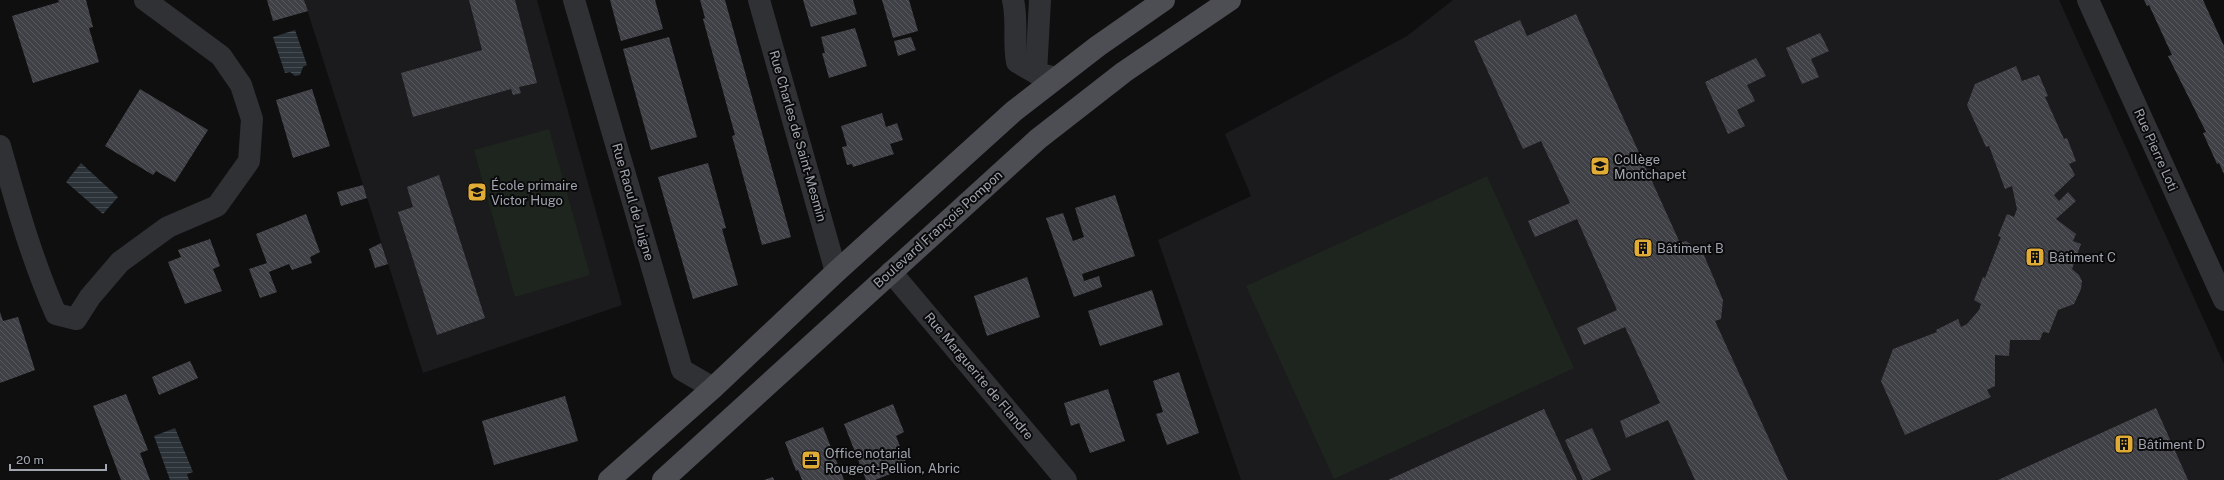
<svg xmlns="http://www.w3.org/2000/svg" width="2224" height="480" font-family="'Public Sans',sans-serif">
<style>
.built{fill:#1b1b1d}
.pitch{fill:#1e241e}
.water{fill:url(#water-rules)}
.building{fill:url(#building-back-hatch)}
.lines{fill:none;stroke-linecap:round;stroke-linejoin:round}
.minor{stroke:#303135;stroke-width:22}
.major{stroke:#4c4e53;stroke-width:22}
.labels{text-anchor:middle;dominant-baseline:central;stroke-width:4;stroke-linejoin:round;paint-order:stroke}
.street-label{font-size:13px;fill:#a1a5b0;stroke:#0a0a0b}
.poi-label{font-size:13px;fill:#a1a5b0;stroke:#0a0a0b;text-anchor:start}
</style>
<defs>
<pattern id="water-rules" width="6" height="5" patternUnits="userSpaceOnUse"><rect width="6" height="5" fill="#2c3339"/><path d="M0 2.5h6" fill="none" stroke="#474e53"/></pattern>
<pattern id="building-back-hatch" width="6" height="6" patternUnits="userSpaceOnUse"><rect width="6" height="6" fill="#404146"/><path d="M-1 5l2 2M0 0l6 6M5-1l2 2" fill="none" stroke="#58595e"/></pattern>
</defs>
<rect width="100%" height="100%" fill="#0f0f10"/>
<g class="built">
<polygon points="304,0 537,0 622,305 423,373"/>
<polygon points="1453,0 2059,0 2224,364 2224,480 1241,480 1158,240 1251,196 1225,134 1407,36"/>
</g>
<g class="pitch">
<polygon points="549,129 590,275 515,297 474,150"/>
<polygon points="1487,176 1574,368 1334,479 1246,286"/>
</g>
<g class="water">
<polygon points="295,30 307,65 303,67 300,75 295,76 290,72 285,73 273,37"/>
<polygon points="81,163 118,197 103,214 66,182"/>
<polygon points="175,428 193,472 187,474 189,480 170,480 154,436"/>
</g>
<g class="building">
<polygon points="58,0 86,0 93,27 89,28 99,62 33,83 12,16 59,2"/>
<polygon points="267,0 304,0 308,11 273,21"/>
<polygon points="469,0 515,0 537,83 519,87 521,93 513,95 511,89 413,117 401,73 482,50"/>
<polygon points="610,0 655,0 663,29 621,41"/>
<polygon points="700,0 725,0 791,237 762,245 732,136 735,135 703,19 705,18"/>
<polygon points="803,0 853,0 857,14 811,27"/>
<polygon points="882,0 909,0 918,31 893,38"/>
<polygon points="2144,0 2203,0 2224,46 2224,174 2219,163 2217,164 2203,133 2206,132 2168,56 2172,55 2149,5 2147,6"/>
<polygon points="1576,14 1680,243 1686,241 1703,253 1723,300 1721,319 1715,321 1788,480 1695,480 1668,420 1626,438 1620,421 1660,403 1625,327 1584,345 1577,328 1617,310 1577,219 1535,237 1528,221 1570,203 1541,141 1523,149 1474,41 1520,20 1527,36"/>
<polygon points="855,28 867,66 829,78 822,53 825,53 821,37"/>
<polygon points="1820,33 1829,51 1811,59 1819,77 1802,84 1786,48"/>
<polygon points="669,37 697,137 651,150 623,49"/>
<polygon points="911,37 916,50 898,56 894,41"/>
<polygon points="1756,58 1766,76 1747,85 1755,101 1737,110 1745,126 1728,134 1705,82"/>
<polygon points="2016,66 2022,81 2039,75 2048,96 2045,97 2064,139 2067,138 2076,161 2069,164 2075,175 2054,195 2059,201 2068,192 2076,201 2056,219 2076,234 2073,241 2081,244 2072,269 2079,275 2082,281 2081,289 2074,304 2058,310 2049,333 2043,332 2040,340 2010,340 2009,356 1995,355 1995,386 1987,390 1991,397 1905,435 1881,381 1893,349 1937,332 1936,330 1958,319 1961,327 1967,324 1979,310 1981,304 1974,300 1983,277 1985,278 2001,237 1998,236 2007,214 2014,217 2017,209 2012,186 2005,189 1989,146 1986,147 1967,105 1975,84"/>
<polygon points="140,89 208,130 175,182 156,171 153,175 105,146"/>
<polygon points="312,89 330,146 293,158 276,100"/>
<polygon points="882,113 886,127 897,123 903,140 890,144 894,154 853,167 852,164 847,165 842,147 847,146 841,126"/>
<polygon points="708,163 726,228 722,229 738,285 693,299 658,177"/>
<polygon points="439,175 485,318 437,335 398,212 413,207 407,187"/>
<polygon points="363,185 367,198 341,206 337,192"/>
<polygon points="1115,195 1135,256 1082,274 1084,281 1099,276 1102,287 1074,297 1046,218 1063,213 1073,241 1084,237 1075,208"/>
<polygon points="306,214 320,252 310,257 312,263 292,270 289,264 269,272 277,292 260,298 249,269 267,263 256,234"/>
<polygon points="210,239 220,266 213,269 222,291 185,304 168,262 181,257 178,250"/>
<polygon points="381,243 388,264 375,268 369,249"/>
<polygon points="1027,277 1040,317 987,336 974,296"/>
<polygon points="1152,290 1163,325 1100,346 1088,311"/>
<polygon points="0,312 3,321 18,317 35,370 0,383"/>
<polygon points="190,361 198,378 159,395 152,377"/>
<polygon points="1179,372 1199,433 1167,445 1156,414 1163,412 1153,381"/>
<polygon points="1108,389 1125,441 1090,453 1079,423 1071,426 1064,403"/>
<polygon points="126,394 148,450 140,453 150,480 121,480 93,406"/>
<polygon points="565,396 578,441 494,465 482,421"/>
<polygon points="893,404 904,432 896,436 908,467 875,480 866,480 844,424"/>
<polygon points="2156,408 2188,480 1998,480"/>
<polygon points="1544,409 1577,480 1388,480"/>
<polygon points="823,427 844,480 802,480 798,470 796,471 785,442"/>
<polygon points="1592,428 1611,470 1590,480 1583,480 1565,440"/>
<polygon points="773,477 774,480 764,480"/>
</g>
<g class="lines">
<g class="minor">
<polyline points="574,0 682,370 713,388"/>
<polyline points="759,0 836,272"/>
<path d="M 1013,0 C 1018,21 1013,41 1017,62 L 1036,73"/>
<polyline points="1040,0 1036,73 1056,78"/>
<polyline points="2088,0 2224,300"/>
<path d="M 0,146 C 16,203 32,260 56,314 L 76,319 L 90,297 L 120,262 L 168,227 L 217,206 L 249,161 L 252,119 L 241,85 L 221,56 L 145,0"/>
<polyline points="891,272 1066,480"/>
</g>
<g class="major">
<polyline points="609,480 713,388 836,272 1014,111 1098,46 1164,0"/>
<polyline points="663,480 1038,139 1124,72 1230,0"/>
</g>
</g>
<defs>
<g id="school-square" transform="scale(1)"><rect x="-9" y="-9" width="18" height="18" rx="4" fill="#e1ac36" stroke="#0a0a0b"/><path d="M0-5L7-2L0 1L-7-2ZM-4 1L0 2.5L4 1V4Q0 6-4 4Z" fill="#111"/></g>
<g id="building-square" transform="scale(1)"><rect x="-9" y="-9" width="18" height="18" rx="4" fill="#e1ac36" stroke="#0a0a0b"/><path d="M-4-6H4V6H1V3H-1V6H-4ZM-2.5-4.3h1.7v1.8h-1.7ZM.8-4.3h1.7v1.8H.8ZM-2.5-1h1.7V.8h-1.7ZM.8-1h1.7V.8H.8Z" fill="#111"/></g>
<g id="office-square" transform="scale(1)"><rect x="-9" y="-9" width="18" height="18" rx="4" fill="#e1ac36" stroke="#0a0a0b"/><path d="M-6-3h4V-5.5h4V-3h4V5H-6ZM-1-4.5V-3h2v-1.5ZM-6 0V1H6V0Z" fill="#111"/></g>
</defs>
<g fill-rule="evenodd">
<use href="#school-square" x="1600" y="166"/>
<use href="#school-square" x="477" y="192"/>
<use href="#building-square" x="1643" y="248"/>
<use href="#building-square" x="2035" y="257"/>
<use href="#building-square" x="2124" y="444"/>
<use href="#office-square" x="811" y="460"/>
</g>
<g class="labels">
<g class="street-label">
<text transform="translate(798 136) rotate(74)">Rue Charles de Saint-Mesmin</text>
<text transform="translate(2156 150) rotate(66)">Rue Pierre Loti</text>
<text transform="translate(633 202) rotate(74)">Rue Raoul de Juigne</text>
<text transform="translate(938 229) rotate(-42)">Boulevard François Pompon</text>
<text transform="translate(979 376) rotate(50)">Rue Marguerite de Flandre</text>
</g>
<g class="poi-label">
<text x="1614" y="159">Collège<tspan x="1614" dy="15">Montchapet</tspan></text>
<text x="491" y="185">École primaire<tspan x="491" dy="15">Victor Hugo</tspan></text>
<text x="1657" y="248">Bâtiment B</text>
<text x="2049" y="257">Bâtiment C</text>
<text x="2138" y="444">Bâtiment D</text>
<text x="825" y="453">Office notarial<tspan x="825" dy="15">Rougeot-Pellion, Abric</tspan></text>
</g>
</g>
<path d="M10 464v6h96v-6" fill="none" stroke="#a1a5b0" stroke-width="2"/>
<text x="16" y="464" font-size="12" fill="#a1a5b0" stroke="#0a0a0b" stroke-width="3" paint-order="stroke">20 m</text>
</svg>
